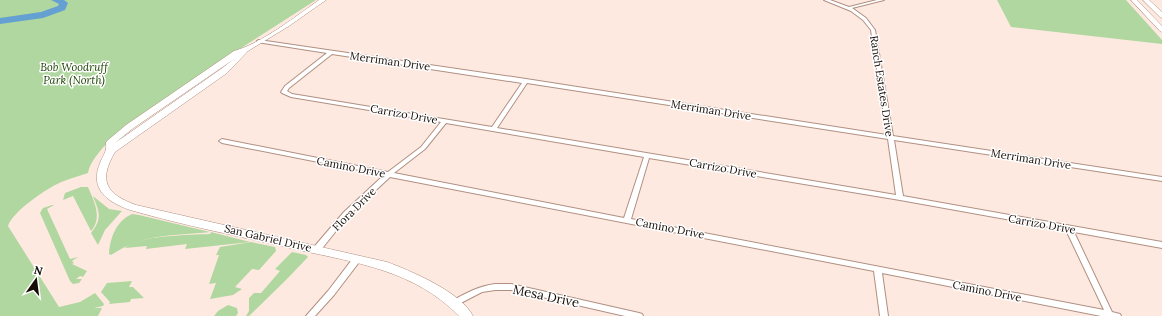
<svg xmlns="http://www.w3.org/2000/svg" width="1162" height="316" font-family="Lora,serif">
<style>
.green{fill:#b0d79f}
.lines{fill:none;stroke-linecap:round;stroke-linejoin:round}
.river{fill:#64a0d2;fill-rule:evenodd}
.street-casing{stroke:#b09082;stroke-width:2}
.secondary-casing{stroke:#b09082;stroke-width:1}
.street{fill:#fff;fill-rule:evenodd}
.secondary{fill:#fff;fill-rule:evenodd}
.labels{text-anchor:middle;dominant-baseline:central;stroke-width:3;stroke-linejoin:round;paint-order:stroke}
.street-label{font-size:11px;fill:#170c07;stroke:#fff}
.park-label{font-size:11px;font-style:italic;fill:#1b4200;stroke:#fff}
.near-street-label{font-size:13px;fill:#170c07;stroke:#fff}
</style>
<rect width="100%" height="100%" fill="#fee9e0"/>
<g class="green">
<path d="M 0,0 L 316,0 L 235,52 L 109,141 C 101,150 90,161 88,173 C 80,176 71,178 64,181 C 48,187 13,211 8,226 L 59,307 L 80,302 L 95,293 L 104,304 L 103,306 L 94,308 L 102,308 L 98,316 L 0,316 Z"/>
<polygon points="997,0 1126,0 1162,40 1162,44 1011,27"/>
<path d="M 81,187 L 88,187 C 94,201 103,218 91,231 L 73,196 L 63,200 L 65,193 Z"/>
<path d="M 93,196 L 109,209 L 122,211 L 105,230 L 98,245 L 91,233 C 103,218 99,212 93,196 Z"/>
<polygon points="52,205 54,205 47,209 70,259 78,257 72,261 74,263 72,264 87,271 83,277 80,276 76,279 82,279 79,283 73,284 70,281 40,213 43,208"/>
<path d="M 132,214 L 139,215 L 210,232 C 172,236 145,233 111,255 L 109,254 C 110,238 116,221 132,214 Z"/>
<path d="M 211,232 L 250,242 L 185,249 L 187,244 L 146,249 L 147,246 L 125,248 C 138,235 190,235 210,234 Z"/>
<polygon points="251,242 275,247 276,251 259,270 252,269 235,287 242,289 233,295 210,299 216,283 209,284 219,255 216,255 220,247"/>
<polygon points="292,252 306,255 308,257 288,278 249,316 246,316 249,311 249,298 254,293 261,293 280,271 275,269"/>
<polygon points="132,281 129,287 133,287 144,298 131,299 130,302 109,304 110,302 101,292 107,283"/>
<polygon points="228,305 237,308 238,313 236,316 214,316 218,311"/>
</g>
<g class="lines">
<polygon class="river" points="51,0 64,0 68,3 65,10 43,18 0,24 0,18 41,12 58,6 59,4"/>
<g class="street-casing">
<g id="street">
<path d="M 824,0 L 830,0 L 849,7 L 877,0 L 884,0 L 852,8 L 866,18 L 875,30 L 893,136 L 1162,177 L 1162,181 L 894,140 L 903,196 L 1162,242 L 1162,248 L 1074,232 L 1112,312 L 1120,314 L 1121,316 L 1101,316 L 882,273 L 888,316 L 880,316 L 874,271 L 390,177 L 348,216 L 320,251 L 317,252 L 314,251 L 313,249 L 314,247 L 344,212 L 384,175 L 222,143 L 219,141 L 222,139 L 388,172 L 421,147 L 441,122 L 291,97 L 282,93 L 281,92 L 285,86 L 327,53 L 257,42 L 257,41 L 259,40 L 526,79 L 887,135 L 871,30 L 863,20 L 851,11 ZM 332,54 L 522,83 L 492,127 L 292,94 L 287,91 L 289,88 ZM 527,83 L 888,139 L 896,195 L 497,128 ZM 446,123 L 644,157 L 624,218 L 394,173 L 425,149 ZM 649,158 L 900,200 L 1066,230 L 1104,310 L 631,219 Z"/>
<polygon points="357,256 360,257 361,259 360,261 334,295 315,316 306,316 328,291 354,257"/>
<path d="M 495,284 L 511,284 L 639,313 L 642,314 L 643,316 L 625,316 L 511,290 L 495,290 L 482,292 L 455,306 L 452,305 L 451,303 L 452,301 C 466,293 479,286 495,284 Z"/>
</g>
</g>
<g class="secondary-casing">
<g id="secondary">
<path d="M 319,0 L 326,0 L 289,26 L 248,51 L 227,73 L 115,152 C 98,181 106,194 136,205 L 387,262 C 411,271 461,292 473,316 L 459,316 C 415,271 358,263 299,250 C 243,237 186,226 130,210 C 108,202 89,190 100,163 C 103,155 107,152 106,143 L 107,141 L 126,125 L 234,51 C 262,43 295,17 319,0 ZM 234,59 L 221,69 L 115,143 L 132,129 Z"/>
<polygon points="1131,0 1137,0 1162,26 1162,32 1160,31"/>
<polygon points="1143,0 1149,0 1162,12 1162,18 1160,17"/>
</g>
</g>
<use href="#street" class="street"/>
<use href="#secondary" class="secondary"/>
</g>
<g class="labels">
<g class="street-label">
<text transform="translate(390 61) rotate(8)">Merriman Drive</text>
<text transform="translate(882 86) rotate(81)">Ranch Estates Drive</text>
<text transform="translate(711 110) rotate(9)">Merriman Drive</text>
<text transform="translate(404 114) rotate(10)">Carrizo Drive</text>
<text transform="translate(1031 159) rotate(9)">Merriman Drive</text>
<text transform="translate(351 167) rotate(11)">Camino Drive</text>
<text transform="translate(723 168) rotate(10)">Carrizo Drive</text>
<text transform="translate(354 209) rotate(-45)">Flora Drive</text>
<text transform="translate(1042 224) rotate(10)">Carrizo Drive</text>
<text transform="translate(670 228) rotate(11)">Camino Drive</text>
<text transform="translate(268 238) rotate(13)">San Gabriel Drive</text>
<text transform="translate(987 291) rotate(11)">Camino Drive</text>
</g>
<g class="park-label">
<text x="74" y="67">Bob Woodruff<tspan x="74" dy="13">Park (North)</tspan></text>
</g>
<g class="near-street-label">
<text transform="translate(546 296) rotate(12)">Mesa Drive</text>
</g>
</g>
<g transform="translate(36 280) rotate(14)" stroke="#ffffff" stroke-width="3" paint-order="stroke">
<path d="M0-3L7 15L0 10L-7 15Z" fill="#170c07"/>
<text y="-6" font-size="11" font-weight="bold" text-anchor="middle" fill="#170c07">N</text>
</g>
</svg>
